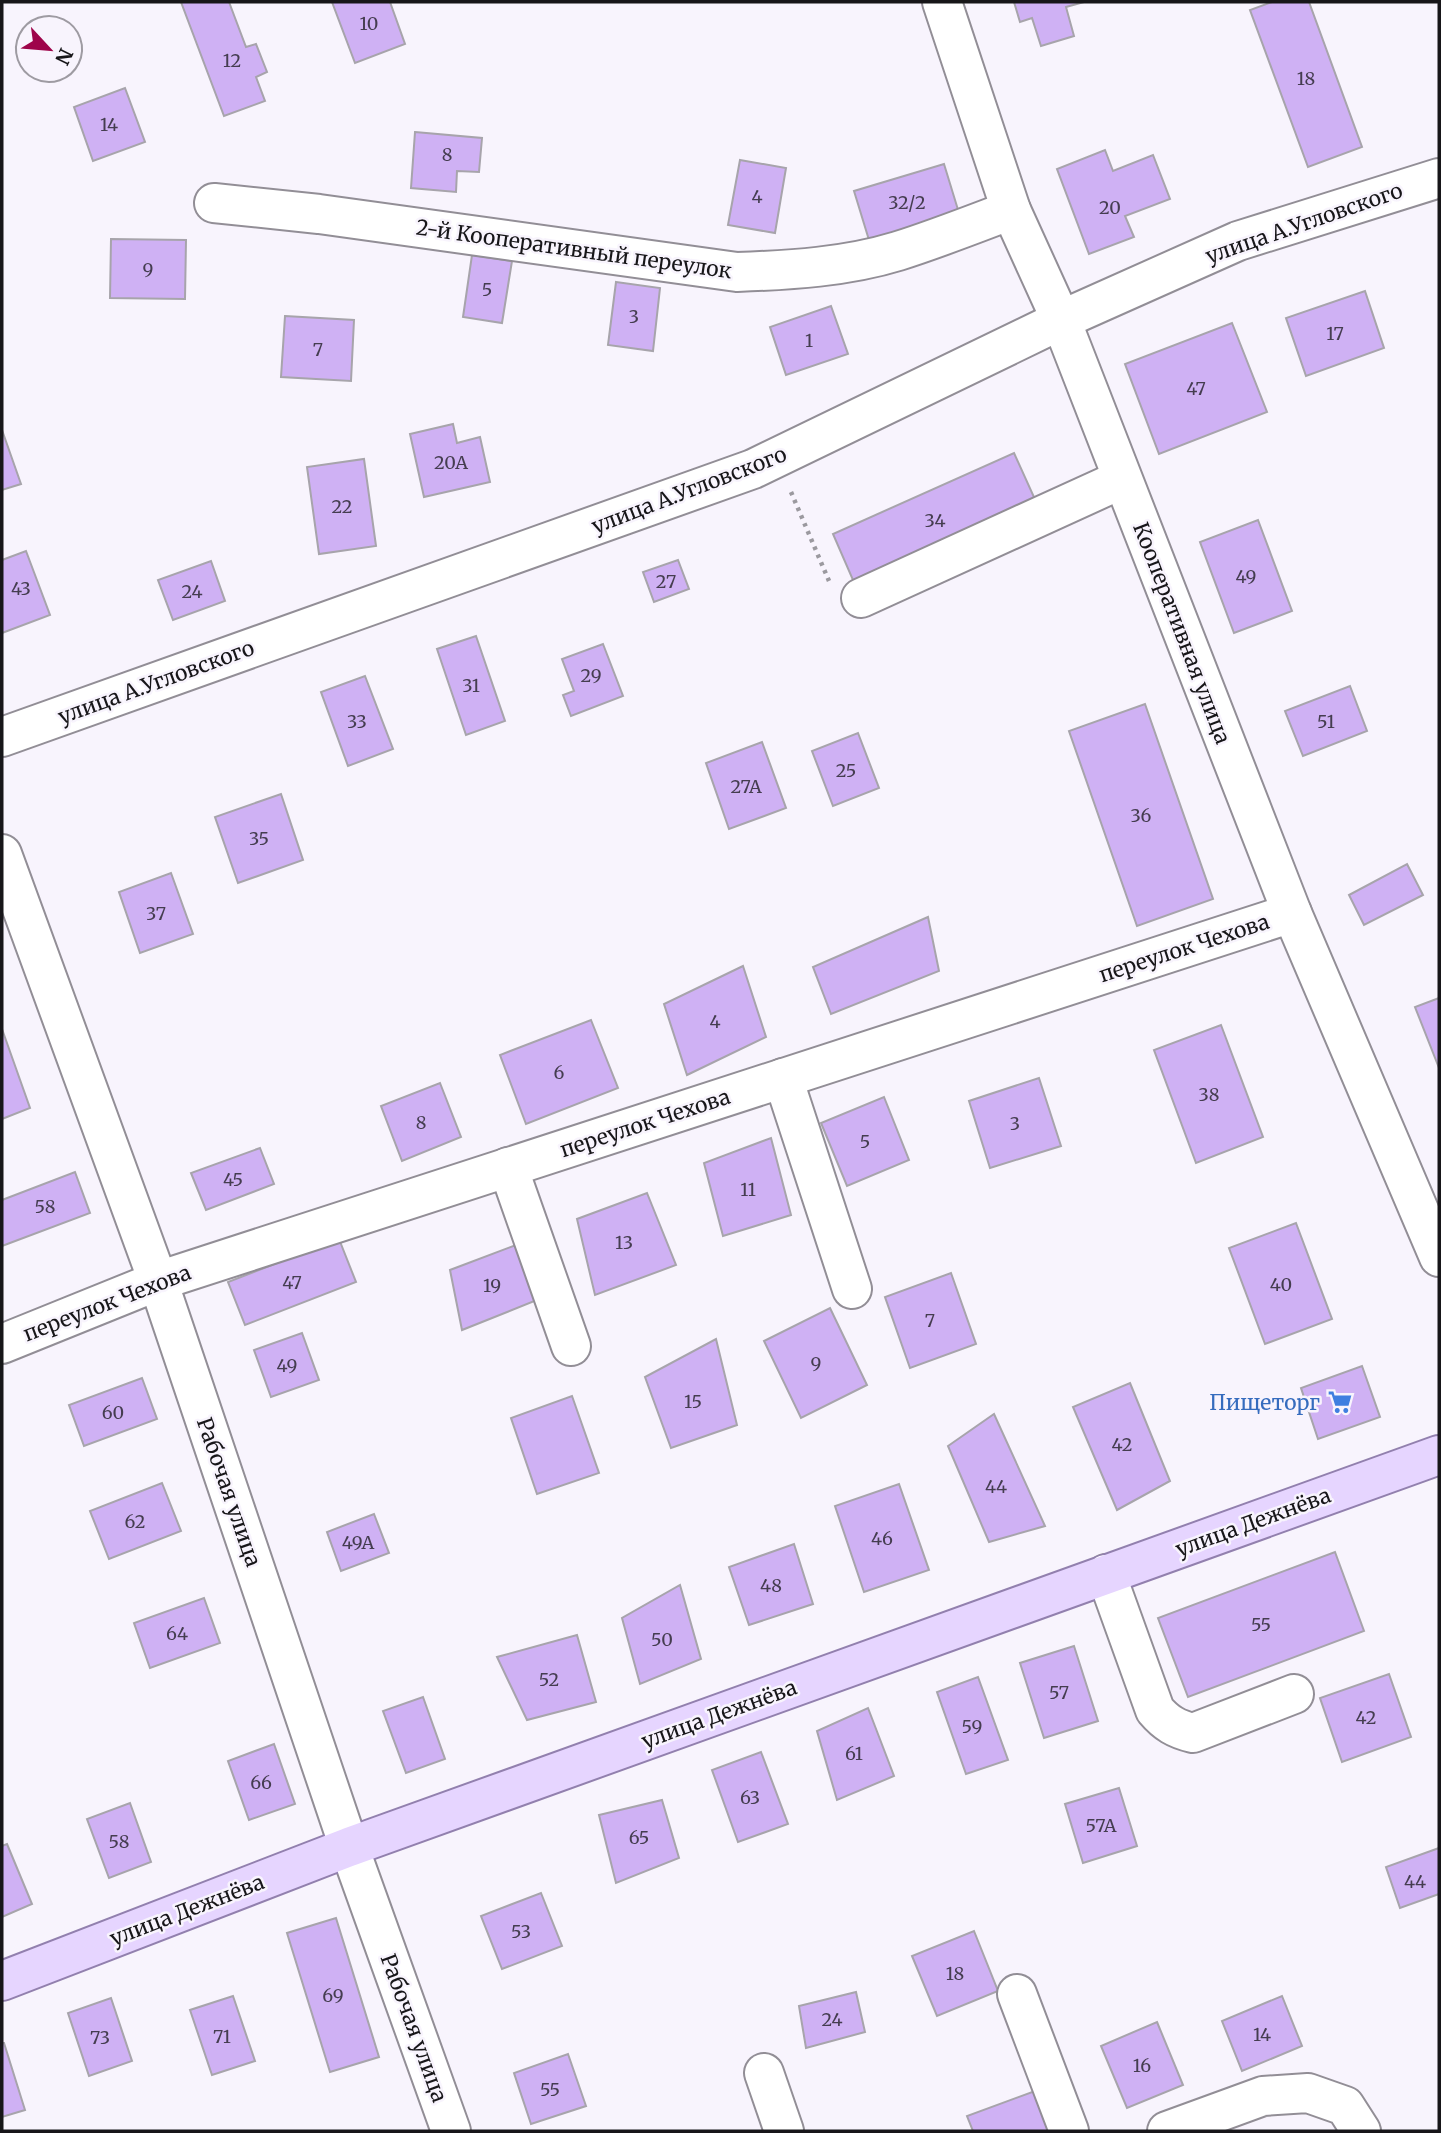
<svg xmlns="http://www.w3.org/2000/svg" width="1441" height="2133" font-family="Merriweather,serif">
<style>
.building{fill:#cfb1f4;stroke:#a7a4ab;stroke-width:2}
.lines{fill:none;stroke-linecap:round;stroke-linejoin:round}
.minor-casing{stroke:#928e96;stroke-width:42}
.major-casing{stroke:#9280ae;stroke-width:42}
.path{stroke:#9b999f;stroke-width:4.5;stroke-dasharray:3.5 5;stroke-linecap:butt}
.minor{stroke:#fff;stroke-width:38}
.major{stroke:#e6d5ff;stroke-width:38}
.labels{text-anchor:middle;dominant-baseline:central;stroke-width:5;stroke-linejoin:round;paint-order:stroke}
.number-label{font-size:18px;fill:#453d50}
.street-label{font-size:21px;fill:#171619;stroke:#f8f4fd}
.shop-label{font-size:21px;fill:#366cbe;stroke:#f8f4fd;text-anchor:end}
</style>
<rect width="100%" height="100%" fill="#f8f4fd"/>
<g class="building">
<polygon points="181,2 229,2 246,47 256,44 267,72 256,77 265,101 224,116"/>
<polygon points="332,2 390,2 405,44 355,63"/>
<polygon points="1014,2 1084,2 1066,7 1074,36 1041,46 1032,18 1020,22"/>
<polygon points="1272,2 1309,2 1362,147 1308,167 1250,10"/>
<polygon points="125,88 145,142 93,161 74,107"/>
<polygon points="415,132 482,138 479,172 457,171 456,192 411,188"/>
<polygon points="1105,150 1113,171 1153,155 1170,199 1125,216 1134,237 1089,254 1057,169"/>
<polygon points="740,160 786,168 775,233 728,225"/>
<polygon points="944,164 959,213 869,240 854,191"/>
<polygon points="111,239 186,240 185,299 110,298"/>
<polygon points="472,255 512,261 502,323 463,317"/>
<polygon points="616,282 660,288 653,351 608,345"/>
<polygon points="1365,291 1384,348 1306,376 1286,318"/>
<polygon points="831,306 848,354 786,375 770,327"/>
<polygon points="285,316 354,320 351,381 281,377"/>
<polygon points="1232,323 1267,412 1159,454 1125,364"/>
<polygon points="453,424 457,443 480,437 490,482 424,497 410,434"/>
<polygon points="2,430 21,484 2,490"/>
<polygon points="1014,453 1038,506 856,587 833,534"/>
<polygon points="364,459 376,546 319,554 307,467"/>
<polygon points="1258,520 1292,611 1234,633 1200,542"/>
<polygon points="26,551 50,615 2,633 2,560"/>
<polygon points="678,560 689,589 654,602 643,572"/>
<polygon points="211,561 225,601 173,620 158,580"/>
<polygon points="476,636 505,721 466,735 437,649"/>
<polygon points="603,644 623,696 571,716 563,695 574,691 562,659"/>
<polygon points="365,676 393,749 348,766 321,692"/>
<polygon points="1350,686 1367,731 1303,756 1285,711"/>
<polygon points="1145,704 1213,899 1137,926 1069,731"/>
<polygon points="858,733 879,788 833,806 812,751"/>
<polygon points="762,742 786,808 729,829 706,763"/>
<polygon points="281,794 303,860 238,883 215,817"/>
<polygon points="1407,864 1423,895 1364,925 1349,895"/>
<polygon points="171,873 193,934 140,953 119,892"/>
<polygon points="928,917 939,971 831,1014 813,967"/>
<polygon points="743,966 766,1037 687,1075 664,1004"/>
<polygon points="1439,998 1439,1068 1415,1007"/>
<polygon points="591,1020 618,1088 526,1124 500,1055"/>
<polygon points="1221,1025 1263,1137 1196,1163 1154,1050"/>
<polygon points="2,1029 30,1108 2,1119"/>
<polygon points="1039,1078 1061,1146 990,1168 969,1101"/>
<polygon points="440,1083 461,1137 402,1161 381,1106"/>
<polygon points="884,1097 909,1160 847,1186 821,1123"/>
<polygon points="771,1138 791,1215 723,1236 704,1163"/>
<polygon points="260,1148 274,1184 206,1210 191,1173"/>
<polygon points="75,1172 90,1213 2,1246 2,1200"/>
<polygon points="647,1193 676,1265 595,1295 577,1219"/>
<polygon points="1296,1223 1332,1319 1265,1344 1229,1248"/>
<polygon points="339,1239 356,1282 245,1325 228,1282"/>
<polygon points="516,1245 537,1300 462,1330 450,1270"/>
<polygon points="951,1273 976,1344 910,1368 885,1297"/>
<polygon points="830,1308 867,1385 801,1418 764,1341"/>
<polygon points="302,1333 319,1380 271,1397 254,1350"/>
<polygon points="716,1339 737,1425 671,1448 645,1377"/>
<polygon points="1362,1366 1380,1417 1318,1439 1301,1388"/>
<polygon points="142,1378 157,1419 84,1446 69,1405"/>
<polygon points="1130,1383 1170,1481 1117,1510 1073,1407"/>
<polygon points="572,1396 599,1473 537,1494 511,1418"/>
<polygon points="994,1414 1045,1526 989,1542 948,1446"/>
<polygon points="162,1483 181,1531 109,1559 90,1511"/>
<polygon points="899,1484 929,1570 864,1592 835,1506"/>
<polygon points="374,1514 389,1553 341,1571 327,1532"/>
<polygon points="794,1544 813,1604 749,1625 729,1567"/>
<polygon points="1335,1552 1364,1631 1188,1697 1158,1618"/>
<polygon points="680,1585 701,1659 640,1684 622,1618"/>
<polygon points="204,1598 220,1643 150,1668 134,1623"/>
<polygon points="577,1635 596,1702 527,1720 497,1657"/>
<polygon points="1074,1646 1098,1721 1044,1738 1020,1663"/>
<polygon points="1389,1674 1411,1737 1342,1762 1320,1698"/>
<polygon points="978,1677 1008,1760 966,1774 937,1692"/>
<polygon points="423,1697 445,1759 406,1773 383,1711"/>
<polygon points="868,1708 894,1776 837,1800 817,1731"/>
<polygon points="274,1744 295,1804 249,1820 228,1761"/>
<polygon points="761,1752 788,1824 738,1842 712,1770"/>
<polygon points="1119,1788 1137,1846 1083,1863 1065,1804"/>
<polygon points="662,1800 679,1858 616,1883 599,1815"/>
<polygon points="130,1803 151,1862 109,1878 87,1819"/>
<polygon points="7,1844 32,1904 2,1917 2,1846"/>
<polygon points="1439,1848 1439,1894 1400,1908 1386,1867"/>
<polygon points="541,1893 562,1946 502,1969 481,1916"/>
<polygon points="336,1918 379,2057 330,2072 287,1933"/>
<polygon points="974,1931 998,1991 937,2016 912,1956"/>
<polygon points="856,1992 865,2032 806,2048 799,2006"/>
<polygon points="233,1996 255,2061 212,2075 190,2010"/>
<polygon points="1282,1996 1302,2046 1242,2071 1222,2021"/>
<polygon points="111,1998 132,2061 89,2076 68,2013"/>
<polygon points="1157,2022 1183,2085 1127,2108 1101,2046"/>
<polygon points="2,2043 4,2043 25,2110 2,2117"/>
<polygon points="568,2054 586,2106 531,2124 514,2073"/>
<polygon points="1035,2091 1050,2131 973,2131 967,2116"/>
</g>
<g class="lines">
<g class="minor-casing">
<g id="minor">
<polyline points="942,2 1011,210 1061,320 1292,913 1439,1257"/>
<path d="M 214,203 L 319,214 L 737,272 C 791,270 846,267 898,251 C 936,239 974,224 1011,210"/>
<polyline points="861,598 1122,479"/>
<polyline points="2,737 753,469 1061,320 1238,241 1439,178"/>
<polyline points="2,854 158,1281 349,1847 451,2131"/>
<polyline points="783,1078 852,1289"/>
<polyline points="508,1167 571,1346"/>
<polyline points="2,1344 158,1281 1292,913"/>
<path d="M 1106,1574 L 1155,1710 C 1166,1723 1176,1729 1193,1733 L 1294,1694"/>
<polyline points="1017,1994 1069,2131"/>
<polyline points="764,2073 784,2131"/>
<polyline points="1167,2131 1263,2096 1308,2093 1345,2106 1361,2131"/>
</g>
</g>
<g class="major-casing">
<polyline id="major" points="2,1981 349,1847 1439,1455"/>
</g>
<polyline class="path" points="791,492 829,581"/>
<use href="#minor" class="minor"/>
<use href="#major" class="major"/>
</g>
<defs>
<g id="supermarket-bare" transform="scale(1.89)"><path d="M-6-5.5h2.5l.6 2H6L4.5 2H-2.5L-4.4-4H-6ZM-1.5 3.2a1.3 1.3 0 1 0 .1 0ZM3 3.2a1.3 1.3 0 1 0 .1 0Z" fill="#3f7fe0" stroke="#f8f4fd" stroke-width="2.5" paint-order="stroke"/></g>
</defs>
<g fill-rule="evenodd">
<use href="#supermarket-bare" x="1340" y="1402"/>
</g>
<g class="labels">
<g class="number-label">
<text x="369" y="23">10</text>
<text x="232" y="60">12</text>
<text x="1306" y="78">18</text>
<text x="109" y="124">14</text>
<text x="447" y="154">8</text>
<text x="757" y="196">4</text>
<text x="907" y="202">32/2</text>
<text x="1110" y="207">20</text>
<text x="148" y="269">9</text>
<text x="487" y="289">5</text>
<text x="634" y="316">3</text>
<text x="1335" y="333">17</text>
<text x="809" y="340">1</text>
<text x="318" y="349">7</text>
<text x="1196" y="388">47</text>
<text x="451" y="462">20А</text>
<text x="342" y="506">22</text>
<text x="935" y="520">34</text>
<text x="1246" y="576">49</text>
<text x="666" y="581">27</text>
<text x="21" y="588">43</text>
<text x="192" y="591">24</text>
<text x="591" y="675">29</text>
<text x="471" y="685">31</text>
<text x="357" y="721">33</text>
<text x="1326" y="721">51</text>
<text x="846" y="770">25</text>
<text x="746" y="786">27А</text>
<text x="1141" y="815">36</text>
<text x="259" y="838">35</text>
<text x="156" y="913">37</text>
<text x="715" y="1021">4</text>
<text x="559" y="1072">6</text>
<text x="1209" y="1094">38</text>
<text x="421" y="1122">8</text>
<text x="1015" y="1123">3</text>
<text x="865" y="1141">5</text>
<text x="233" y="1179">45</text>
<text x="748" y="1189">11</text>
<text x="45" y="1206">58</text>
<text x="624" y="1242">13</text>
<text x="292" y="1282">47</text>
<text x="1281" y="1284">40</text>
<text x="492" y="1285">19</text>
<text x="930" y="1320">7</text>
<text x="816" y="1363">9</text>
<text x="287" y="1365">49</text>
<text x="693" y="1401">15</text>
<text x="113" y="1412">60</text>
<text x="1122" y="1444">42</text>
<text x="996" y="1486">44</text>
<text x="135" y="1521">62</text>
<text x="882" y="1538">46</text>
<text x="358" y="1542">49А</text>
<text x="771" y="1585">48</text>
<text x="1261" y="1624">55</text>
<text x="177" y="1633">64</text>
<text x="662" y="1639">50</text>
<text x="549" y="1679">52</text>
<text x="1059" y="1692">57</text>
<text x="1366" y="1717">42</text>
<text x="972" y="1726">59</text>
<text x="854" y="1753">61</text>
<text x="261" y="1782">66</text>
<text x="750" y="1797">63</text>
<text x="1101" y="1825">57А</text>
<text x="639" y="1837">65</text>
<text x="119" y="1841">58</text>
<text x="1415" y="1881">44</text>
<text x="521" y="1931">53</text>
<text x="955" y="1973">18</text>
<text x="333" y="1995">69</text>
<text x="832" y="2019">24</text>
<text x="1262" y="2034">14</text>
<text x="222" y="2036">71</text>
<text x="100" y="2037">73</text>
<text x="1142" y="2065">16</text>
<text x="550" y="2089">55</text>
</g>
<g class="street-label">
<text transform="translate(1304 223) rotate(-19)">улица А.Угловского</text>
<text transform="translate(574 249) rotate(8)">2-й Кооперативный переулок</text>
<text transform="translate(689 490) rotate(-21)">улица А.Угловского</text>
<text transform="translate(1182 633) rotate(69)">Кооперативная улица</text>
<text transform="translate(156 682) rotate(-20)">улица А.Угловского</text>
<text transform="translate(1184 948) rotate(-18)">переулок Чехова</text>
<text transform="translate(645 1123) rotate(-18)">переулок Чехова</text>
<text transform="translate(107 1303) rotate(-21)">переулок Чехова</text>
<text transform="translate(229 1492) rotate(71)">Рабочая улица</text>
<text transform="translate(1253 1522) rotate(-20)">улица Дежнёва</text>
<text transform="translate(719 1714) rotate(-20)">улица Дежнёва</text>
<text transform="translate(187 1910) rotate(-21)">улица Дежнёва</text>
<text transform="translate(414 2028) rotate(70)">Рабочая улица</text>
</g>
<g class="shop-label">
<text x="1320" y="1402">Пищеторг</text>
</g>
</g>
<rect width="1441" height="2133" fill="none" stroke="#171619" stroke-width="7"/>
<g transform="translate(49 49) rotate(116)"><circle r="33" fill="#f8f4fd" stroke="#9e9ba2" stroke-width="2"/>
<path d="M0-5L12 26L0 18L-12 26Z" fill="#9e044a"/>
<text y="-10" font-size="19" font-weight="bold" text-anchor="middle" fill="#171619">N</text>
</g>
</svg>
